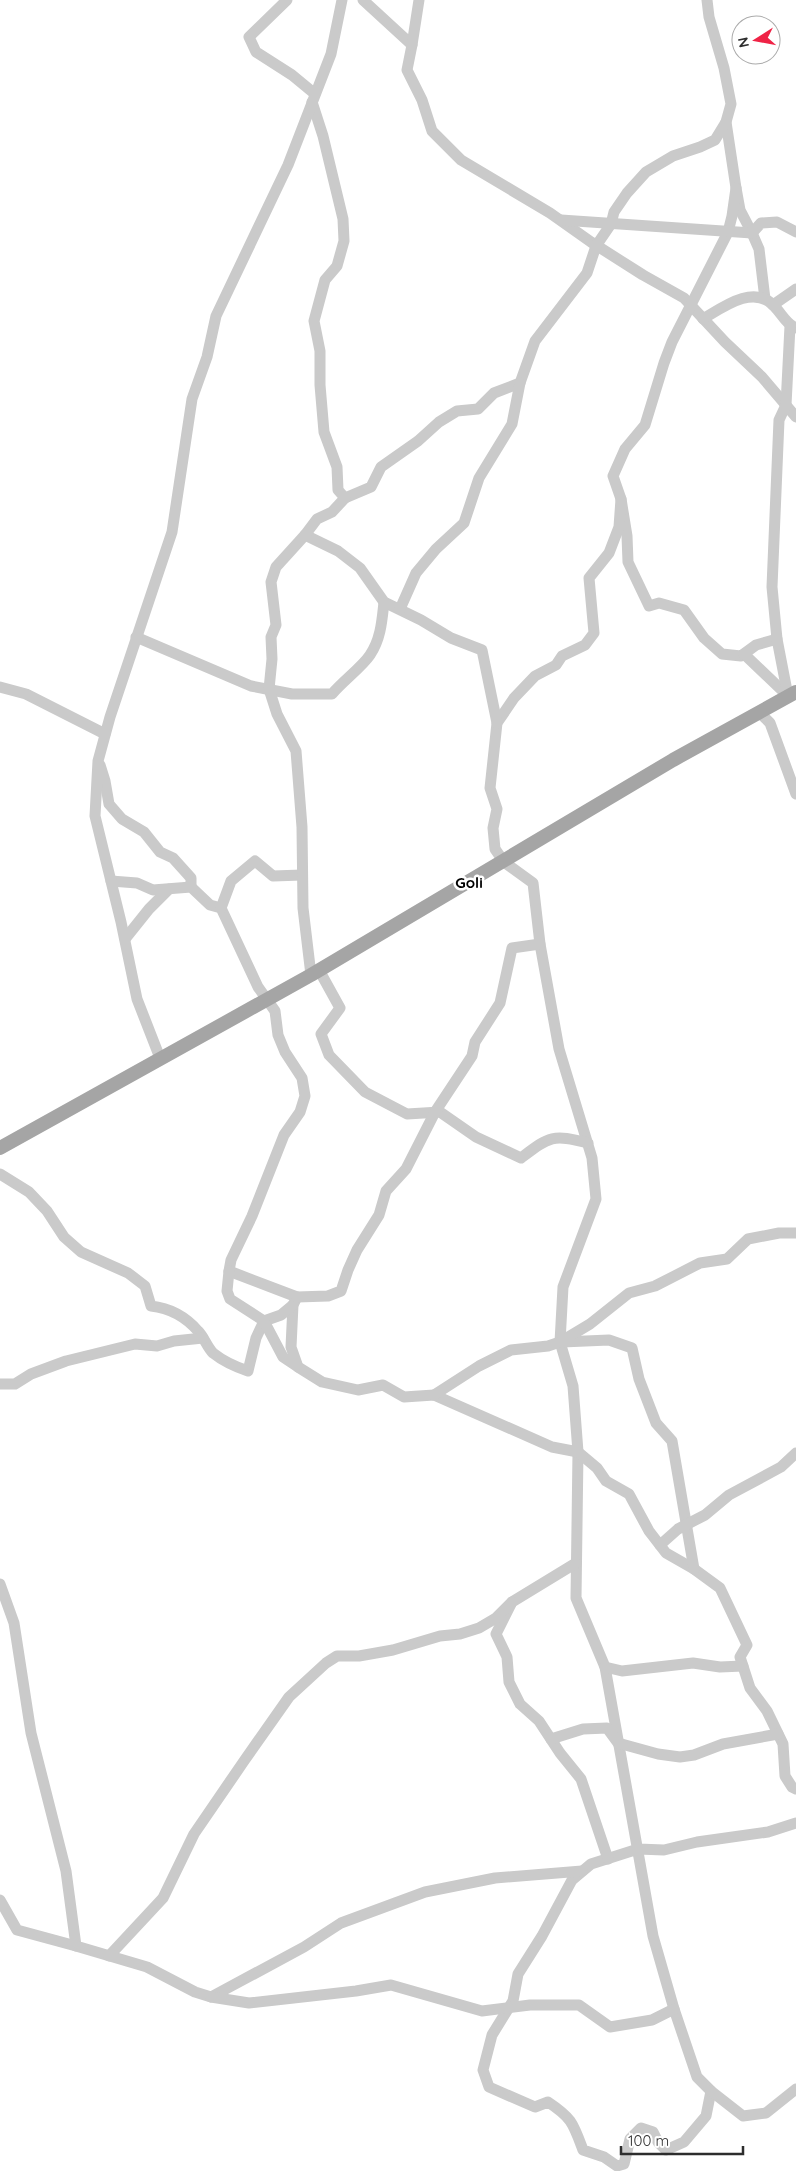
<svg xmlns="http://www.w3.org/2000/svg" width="796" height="2171" font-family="Quicksand,sans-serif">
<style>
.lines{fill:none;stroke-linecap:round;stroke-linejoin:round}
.minor{stroke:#cacaca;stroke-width:11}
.major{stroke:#a5a5a5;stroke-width:14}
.labels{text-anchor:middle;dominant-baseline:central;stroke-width:5;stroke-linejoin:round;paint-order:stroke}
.quarter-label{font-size:15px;font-weight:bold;fill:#000;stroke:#fff}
</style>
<rect width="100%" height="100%" fill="#fff"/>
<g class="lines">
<g class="minor">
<polyline points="287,0 249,37 256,52 292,75 315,94"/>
<polyline points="363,0 412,45 407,70 422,100 432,131 461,160 550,213 591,242 643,275 684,298 725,342 762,377 796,417"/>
<polyline points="707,0 709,17 724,68 731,104 726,122 736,188 740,210 752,233 759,249 765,299"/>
<polyline points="412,45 419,0"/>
<polyline points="736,188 732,216 728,232 672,342 664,363 645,425 625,449 613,476 621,499 627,536 628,562 649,606 659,603 684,610 704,638 722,654 741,656 756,645 777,639"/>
<polyline points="561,220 752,233 761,223 777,222 796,232"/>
<polyline points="773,305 796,289"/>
<path d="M 703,319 C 723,307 754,284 774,306 C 782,314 786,324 796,328"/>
<polyline points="345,498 371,487 381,467 418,441 439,422 457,411 478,409 494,393 520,383 535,341 587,273 596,246 611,224 614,212 627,193 646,172 673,156 700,147 715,140 726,122"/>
<path d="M 621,499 L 619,527 L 609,553 L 589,578 L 594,633 L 585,645 L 562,656 L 556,665 L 535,676 L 514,698 L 497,723 L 490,788 L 497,809 L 493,828 L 495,849 L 504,862 L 533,883 L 540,944 L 559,1049 L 592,1158 L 596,1199 L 563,1287 L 560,1342 L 573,1386 L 578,1452 L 576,1598 L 605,1667 L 653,1936 L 674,2009 L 697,2077 L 711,2091 L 706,2116 L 684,2142 L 666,2150 L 658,2142 L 653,2132 L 641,2128 L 630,2139 L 624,2164 L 617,2166 L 604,2157 L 583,2150 C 573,2123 572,2118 548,2102 L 535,2107 L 489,2087 L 483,2070 L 492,2035 L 513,2001 L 518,1974 L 542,1936 L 572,1880 L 591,1864 L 638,1849 L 664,1850 L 697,1842 L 768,1832 L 796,1823"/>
<polyline points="305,535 338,551 360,568 384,602 421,620 451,638 482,650 497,723"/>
<polyline points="400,609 416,573 436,549 464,523 479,478 512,424 520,383"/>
<path d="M 136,637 L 251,686 L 292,694 L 332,694 C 343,681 362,667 370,655 C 381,639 382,620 384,602"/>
<polyline points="744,654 788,696"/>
<polyline points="0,687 26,694 105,734"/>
<polyline points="788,696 777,639 772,587 779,420 786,405 790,326"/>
<polyline points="759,712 770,723 796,794"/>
<polyline points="100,765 105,781 109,804 122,819 144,832 160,852 173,858 191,878 191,887"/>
<polyline points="111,881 137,883 153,890 191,887 210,905 221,908 258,987 275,1011 278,1035 285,1052 302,1078 305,1096 300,1112 284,1135 252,1216 231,1260 229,1271 297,1297 293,1305 291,1347 298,1367 322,1382 358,1390 383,1385 404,1397 434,1395 552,1447 578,1452 597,1468 606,1481 629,1494 649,1531 666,1553 694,1569 720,1588 747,1645 740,1657 750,1688 767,1711 783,1744 785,1776 792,1787 796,1789"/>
<polyline points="221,908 231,881 255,861 273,876 302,875"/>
<polyline points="125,939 149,909 169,889"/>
<path d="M 319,970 L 340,1008 L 321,1034 L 329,1055 L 365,1092 L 407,1114 L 440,1112 L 476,1137 L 521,1158 C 550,1136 552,1134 588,1143"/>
<polyline points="311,975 303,908 302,827 296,751 277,714 269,689 272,659 271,637 276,625 271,582 276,567 305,535 317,519 332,512 345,498 338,490 337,467 324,432 320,385 320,351 314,321 325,280 337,266 344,241 343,219 323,136 312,102"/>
<polyline points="160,1058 137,999 121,922 95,816 98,761 110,717 172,532 192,399 207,357 216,316 288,165 331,54 342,0"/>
<path d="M 0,1174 L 29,1192 L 47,1211 L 64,1237 L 81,1252 L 128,1273 L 145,1286 L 151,1306 C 169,1308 185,1316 198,1331 C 204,1337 207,1347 213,1353 C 223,1361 236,1367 248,1371 L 256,1338 L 264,1321 L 281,1315 L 293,1305"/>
<polyline points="229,1271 227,1291 230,1299 264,1321 283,1357 298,1367"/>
<polyline points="297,1297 328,1296 341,1291 348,1270 357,1250 379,1215 386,1191 406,1169 435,1112 472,1056 475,1042 500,1003 512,948 540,944"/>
<polyline points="562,1342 609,1340 632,1348 639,1379 656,1423 672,1441 694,1569"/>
<polyline points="0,1384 15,1384 31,1374 66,1361 135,1344 157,1346 174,1341 203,1338"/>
<polyline points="434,1395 479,1366 511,1350 548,1346 560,1342 590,1324 629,1293 655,1286 700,1263 727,1259 748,1239 779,1233 796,1233"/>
<polyline points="660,1545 678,1529 705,1515 729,1495 781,1467 796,1453"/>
<polyline points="576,1563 512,1602 496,1634 507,1657 509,1682 520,1704 539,1721 560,1753 581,1779 608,1859"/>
<polyline points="0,1584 14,1623 31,1733 66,1871 76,1946 147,1967 195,1992 211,1997 304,1947 341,1923 425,1892 495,1878 582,1871"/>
<polyline points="605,1667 622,1671 693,1663 720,1667 743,1666"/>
<polyline points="551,1739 583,1729 607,1728 618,1743 658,1754 680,1757 694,1755 723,1744 778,1734"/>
<polyline points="0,1900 17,1930 76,1946"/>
<polyline points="109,1956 163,1898 194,1834 244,1761 289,1697 326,1663 337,1656 359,1656 393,1650 440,1636 460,1634 479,1628 496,1618 512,1602"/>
<polyline points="211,1997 249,2003 356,1991 391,1985 482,2011 530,2005 579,2005 610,2027 652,2020 674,2009"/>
<polyline points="711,2091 743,2116 766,2113 796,2089"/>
</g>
<polyline class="major" points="0,1148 311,975 673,760 796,692"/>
</g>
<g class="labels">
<g class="quarter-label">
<text x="469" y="882">Goli</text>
</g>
</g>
<g transform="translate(756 40) rotate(259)"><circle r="24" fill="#ffffff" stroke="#ababab"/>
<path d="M0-4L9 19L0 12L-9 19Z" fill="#ef2346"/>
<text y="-8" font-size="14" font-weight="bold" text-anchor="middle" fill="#2d2d2d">N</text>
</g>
<path d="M621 2146v8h122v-8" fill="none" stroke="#2d2d2d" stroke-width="2.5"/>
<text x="628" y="2146" font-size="15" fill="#2d2d2d" stroke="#ffffff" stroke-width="4" paint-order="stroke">100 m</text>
</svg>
